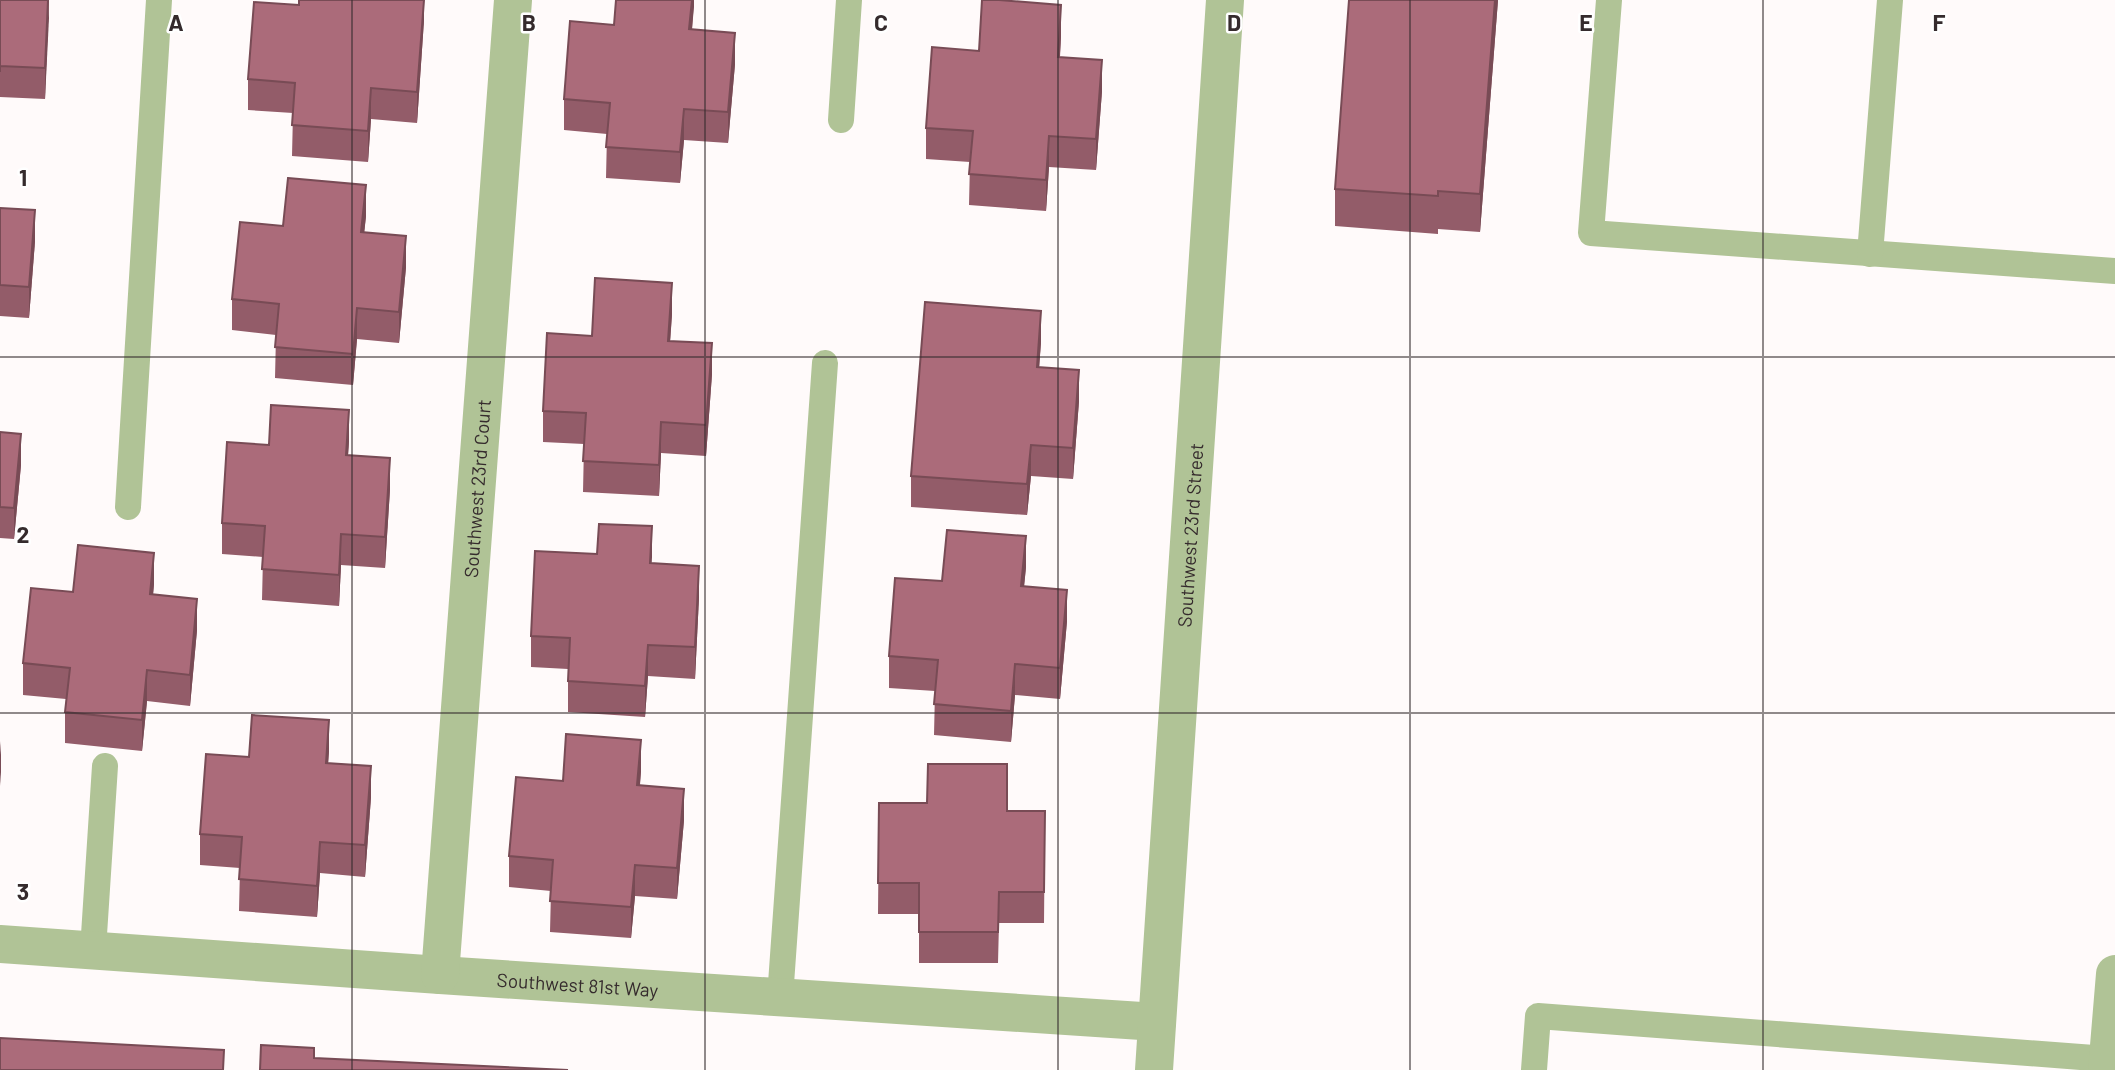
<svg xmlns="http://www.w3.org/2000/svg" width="2115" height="1070" font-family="Barlow,sans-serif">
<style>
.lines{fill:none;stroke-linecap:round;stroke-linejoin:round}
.service{stroke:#b0c396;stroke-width:26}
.minor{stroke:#b0c396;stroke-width:38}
.wall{fill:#935c69}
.shaded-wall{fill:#784b55}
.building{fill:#ab6b7a;stroke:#784b55;stroke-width:2}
.grid{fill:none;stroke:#352b2d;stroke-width:2;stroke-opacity:0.55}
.labels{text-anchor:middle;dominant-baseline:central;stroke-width:5;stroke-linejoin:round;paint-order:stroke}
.street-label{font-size:19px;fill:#352b2d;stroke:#fff}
.grid-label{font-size:23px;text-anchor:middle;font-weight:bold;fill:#352b2d;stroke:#fff;stroke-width:5;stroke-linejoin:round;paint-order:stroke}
</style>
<rect width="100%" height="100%" fill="#fffafa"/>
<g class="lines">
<g class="service">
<polyline points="1609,0 1591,233 2115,271"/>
<polyline points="841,120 849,0"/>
<polyline points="1870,254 1890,0"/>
<polyline points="128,507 159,0"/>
<polyline points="93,950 105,766"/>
<polyline points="780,998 825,363"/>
<polyline points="1534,1070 1538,1016 2107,1059"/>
</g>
<g class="minor">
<path id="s1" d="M 0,944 L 440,975 L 1157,1022"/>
<path id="s2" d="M 440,975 L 513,0"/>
<path id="s3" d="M 1154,1070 L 1225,0"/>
<polyline points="2107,1070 2115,974"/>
</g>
</g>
<g class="wall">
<polygon points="0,0 49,0 45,99 0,97"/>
<polygon points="424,0 424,20 417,123 371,119 368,162 292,156 293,113 248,110 248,79 299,5"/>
<polygon points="694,0 692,30 735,64 728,143 684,140 680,183 606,178 607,134 564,130 564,99 614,25"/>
<polygon points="1498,0 1480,232 1438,229 1438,234 1335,226 1335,189"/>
<polygon points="1061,36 1060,57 1102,91 1096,170 1049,167 1046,211 969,205 970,162 926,159 926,128"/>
<polygon points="0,208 35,241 29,318 0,316"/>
<polygon points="366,216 364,233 406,267 399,343 357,339 353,385 275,378 276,335 232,330 232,299 283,226"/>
<polygon points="672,314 670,341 712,374 706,456 661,453 659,496 583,492 584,444 543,442 543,411 592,336"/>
<polygon points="1041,342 1039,367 1079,401 1073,479 1031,476 1027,515 911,507 911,476"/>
<polygon points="0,432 21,465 14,539 0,538"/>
<polygon points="349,441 348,455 390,489 385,568 341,565 339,606 262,600 263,557 222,554 222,523 269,445"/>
<polygon points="652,563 699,597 695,679 648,676 645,717 568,712 568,669 531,667 531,636"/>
<polygon points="1026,567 1024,586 1067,621 1060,699 1015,695 1011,742 934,735 935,691 889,688 889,656 942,581"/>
<polygon points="154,584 153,595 197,630 190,706 147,701 142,751 65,743 65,712 66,699 23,695 23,663 73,592"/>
<polygon points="329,751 328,763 371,797 365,877 320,873 317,917 239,911 240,868 200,865 200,834 249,757"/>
<polygon points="641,771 640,785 684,820 677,899 635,896 631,938 550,932 551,891 509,887 509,856 563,781"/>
<polygon points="879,803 927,803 1007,811 1045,811 1044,923 999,923 998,963 919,963 919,914 878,914"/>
</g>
<g class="shaded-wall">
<polygon points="48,0 49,18 45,99 45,68"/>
<polygon points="424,0 424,20 417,123 417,92"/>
<polygon points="692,0 694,0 694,7 689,60 689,29"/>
<polygon points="1495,0 1498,0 1480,232 1480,194"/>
<polygon points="1061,5 1061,36 1058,88 1058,57"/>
<polygon points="735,33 735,64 728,143 728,112"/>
<polygon points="1102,60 1102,91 1096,170 1096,139"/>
<polygon points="371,88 371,119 368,162 368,131"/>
<polygon points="684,109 684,140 680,183 680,152"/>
<polygon points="1049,136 1049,167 1046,211 1046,180"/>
<polygon points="366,185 366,216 361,263 361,232"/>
<polygon points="35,210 35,241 29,318 29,287"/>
<polygon points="406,236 406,267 399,343 399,312"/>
<polygon points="672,283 672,314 668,372 668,341"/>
<polygon points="357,308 357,339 353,385 353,354"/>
<polygon points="1041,311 1041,342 1037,398 1037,367"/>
<polygon points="712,343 712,374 706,456 706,425"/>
<polygon points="1079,370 1079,401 1073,479 1073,448"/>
<polygon points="349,410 349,441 346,486 346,455"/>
<polygon points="661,422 661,453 659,496 659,465"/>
<polygon points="21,434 21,465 14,539 14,508"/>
<polygon points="1031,445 1031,476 1027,515 1027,484"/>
<polygon points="390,458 390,489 385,568 385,537"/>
<polygon points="652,526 652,557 650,594 650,563"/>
<polygon points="341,534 341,565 339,606 339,575"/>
<polygon points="1026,536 1026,567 1021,617 1021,586"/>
<polygon points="154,553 154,584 150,625 150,594"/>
<polygon points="699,566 699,597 695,679 695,647"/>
<polygon points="1067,590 1067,621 1060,699 1060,668"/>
<polygon points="197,599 197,630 190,706 190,675"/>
<polygon points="648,645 648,676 645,717 645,686"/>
<polygon points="1015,664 1015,695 1011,742 1011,711"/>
<polygon points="147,670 147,701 142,751 142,720"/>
<polygon points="329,720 329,751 326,794 326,763"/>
<polygon points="641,740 641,771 637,816 637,785"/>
<polygon points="1,741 1,772 0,786 0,755"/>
<polygon points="371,766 371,797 365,877 365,845"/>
<polygon points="684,789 684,820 677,899 677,868"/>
<polygon points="320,842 320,873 317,917 317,886"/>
<polygon points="635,865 635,896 631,938 631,907"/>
</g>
<g class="building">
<polygon points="0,0 48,0 45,68 0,66 0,72"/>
<polygon points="299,0 424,0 417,92 371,88 368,131 292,125 295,83 248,79 254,2 299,5"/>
<polygon points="616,0 692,0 689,29 735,33 728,112 684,109 680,152 606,147 610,103 564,99 570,21 614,25"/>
<polygon points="982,0 999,0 1061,5 1058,57 1102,60 1096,139 1049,136 1046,180 969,174 973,131 926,128 932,47 979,51"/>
<polygon points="1349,0 1495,0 1480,194 1438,191 1438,196 1335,189"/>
<polygon points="288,178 366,185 361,232 406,236 399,312 357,308 353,354 275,347 279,304 232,299 240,222 283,226"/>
<polygon points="0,208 35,210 29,287 0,285"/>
<polygon points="595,278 672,283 668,341 712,343 706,425 661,422 659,465 583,461 586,413 543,411 547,333 592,336"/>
<polygon points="925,302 1041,311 1037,367 1079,370 1073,448 1031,445 1027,484 911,476"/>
<polygon points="271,405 349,410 346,455 390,458 385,537 341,534 339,575 262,569 265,526 222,523 227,442 269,445"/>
<polygon points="0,432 21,434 14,508 0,507"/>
<polygon points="599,524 652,526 650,563 699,566 695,647 648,645 645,686 568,681 570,638 531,636 535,551 597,554"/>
<polygon points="947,530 1026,536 1021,586 1067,590 1060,668 1015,664 1011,711 934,704 938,660 889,656 895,578 942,581"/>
<polygon points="78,545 154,553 150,594 197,599 190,675 147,670 142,720 65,712 70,668 23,663 31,588 73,592"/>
<polygon points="252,715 329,720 326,763 371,766 365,845 320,842 317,886 239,879 242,837 200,834 206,754 249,757"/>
<polygon points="566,734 641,740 637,785 684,789 677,868 635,865 631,907 550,901 553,860 509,856 516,777 563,781"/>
<polygon points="928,764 1007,764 1007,811 1045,811 1044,892 999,892 998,932 919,932 919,883 878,883 879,803 927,803"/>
<polygon points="0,1038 224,1050 223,1070 0,1070"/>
<polygon points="261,1045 314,1048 314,1058 568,1070 260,1070"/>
</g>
<path class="grid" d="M 352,0 L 352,1070M 705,0 L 705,1070M 1058,0 L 1058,1070M 1410,0 L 1410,1070M 1763,0 L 1763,1070M 0,357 L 2115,357M 0,713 L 2115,713"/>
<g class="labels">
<g class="street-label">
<text stroke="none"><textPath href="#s2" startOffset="488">Southwest 23rd Court</textPath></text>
<text stroke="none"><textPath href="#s3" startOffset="536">Southwest 23rd Street</textPath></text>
<text stroke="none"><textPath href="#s1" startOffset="579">Southwest 81st Way</textPath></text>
</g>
</g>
<g class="grid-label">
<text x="176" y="31">A</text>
<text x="529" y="31">B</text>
<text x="881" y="31">C</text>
<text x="1234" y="31">D</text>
<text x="1586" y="31">E</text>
<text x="1939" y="31">F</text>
<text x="23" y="186">1</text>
<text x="23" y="543">2</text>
<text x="23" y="900">3</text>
</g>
</svg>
